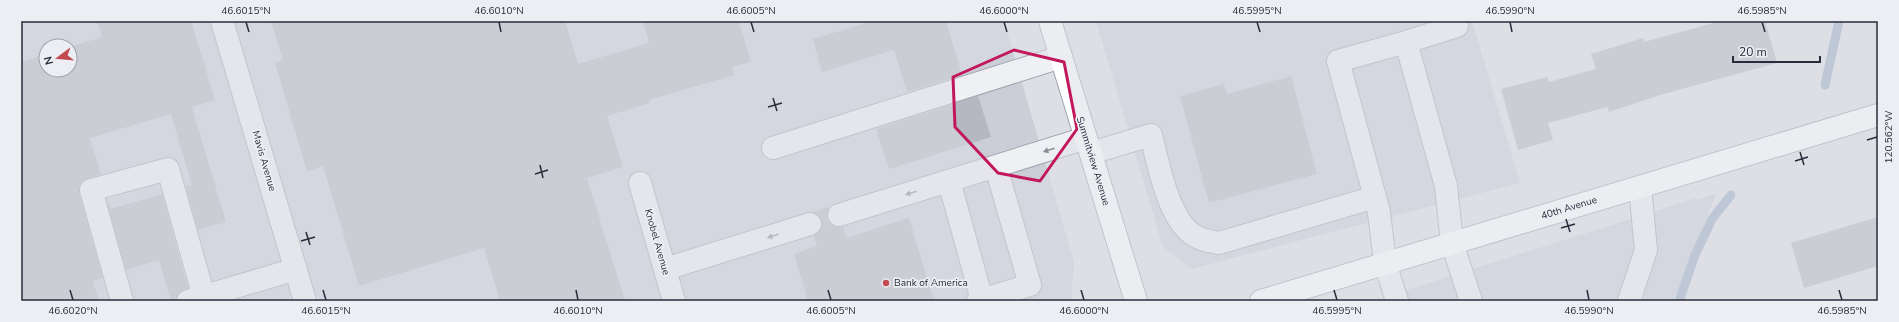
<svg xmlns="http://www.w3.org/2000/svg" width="1899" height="322" font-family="'Nunito Sans',sans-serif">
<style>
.built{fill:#cbced7;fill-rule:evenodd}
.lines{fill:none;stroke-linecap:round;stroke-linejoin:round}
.stream{stroke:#9aaac3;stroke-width:9}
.building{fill:#b5b8c2}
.minor-tunnel{stroke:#b9bbc3;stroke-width:22;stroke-dasharray:22 11;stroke-linecap:butt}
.minor-casing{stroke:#a3a6af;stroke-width:24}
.major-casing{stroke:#9da3b0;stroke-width:24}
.minor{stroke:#eff0f4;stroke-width:22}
.major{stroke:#fff;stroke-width:22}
.oneway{fill:#8c8e98}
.marked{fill:none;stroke:#c2185b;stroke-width:3;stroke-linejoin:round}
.ticks{fill:none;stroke:#282d3b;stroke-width:1.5}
.poi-dot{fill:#c24b51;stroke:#eceef3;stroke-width:1.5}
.labels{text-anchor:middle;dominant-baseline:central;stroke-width:3.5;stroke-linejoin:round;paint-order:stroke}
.street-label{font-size:10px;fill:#282d3b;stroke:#eceef3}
.poi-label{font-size:10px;fill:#282d3b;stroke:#eceef3;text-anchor:start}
.neatline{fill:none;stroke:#282d3b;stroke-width:1.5}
.ticks-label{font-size:10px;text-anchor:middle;fill:#282d3b}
</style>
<rect width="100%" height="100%" fill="#dddfe5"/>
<g class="built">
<path d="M 21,21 L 1004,21 L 1074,262 L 1071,301 L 21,301 ZM 46,46 L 70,46 L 70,70 L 46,70 Z"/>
<polygon points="1096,21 1472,21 1520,183 1191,269 1163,247"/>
<polygon points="1716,194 1673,301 1372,301 1697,198 1696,200"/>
</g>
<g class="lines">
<g class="stream">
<polyline points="1825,85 1839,21"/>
<polyline points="1679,301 1695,255 1712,219 1731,195"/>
</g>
</g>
<g class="building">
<polygon points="97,21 191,21 215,100 192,107 226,222 198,230 186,186 192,185 171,114 90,138 101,174 82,181 79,186 79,193 103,278 93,281 99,301 21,301 21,62 46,54 46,70 70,70 70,47 102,37"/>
<polygon points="271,21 565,21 578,64 649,43 643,21 739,21 751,62 732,67 734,75 649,100 650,103 607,116 623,167 587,178 625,301 500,301 484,248 359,286 323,166 307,171 275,63 283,60"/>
<polygon points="873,21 946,21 962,75 907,92 894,50 822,72 813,39"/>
<polygon points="1721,21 1765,21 1777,63 1660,95 1609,112 1607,107 1548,123 1553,140 1518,150 1501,89 1547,77 1549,82 1596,69 1591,54 1643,38 1644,42"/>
<polygon points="1291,76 1317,174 1209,203 1180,96 1224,84 1227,94"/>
<polygon points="978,96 991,137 889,169 876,129"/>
<polygon points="162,194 188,288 179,293 176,301 171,301 159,260 126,270 106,199 111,209"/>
<polygon points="827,212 827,218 830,224 836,227 843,227 846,238 909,218 934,301 808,301 794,254 817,246 814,236 819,232 822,226 822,220 818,215"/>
<polygon points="1878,217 1878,266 1804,288 1791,243"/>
</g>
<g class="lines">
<polyline class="minor-tunnel" points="810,224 839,215"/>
<g class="minor-casing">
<g id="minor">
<polyline points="222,21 305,301"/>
<polyline points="1457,26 1406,42 1446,186 1452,243 1471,301"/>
<polyline points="773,148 1061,57"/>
<path d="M 1091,153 L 1151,135 C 1158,163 1168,217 1192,234 C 1200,240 1209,241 1219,243 L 1375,197"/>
<polyline points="949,181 982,300"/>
<polyline points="640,183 674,301"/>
<polyline points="839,215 1086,138"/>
<polyline points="665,269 810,224"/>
<polyline points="122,301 91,190 168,169 204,297"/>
<polyline points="188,301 296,269"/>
<polyline points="978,301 1030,285 996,167"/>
<polyline points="1397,301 1385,263 1379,212 1338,61 1406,42"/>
<polyline points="1629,301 1646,250 1640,187"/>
</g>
</g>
<g class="major-casing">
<g id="major">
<polyline points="1050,21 1136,301"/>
<polyline points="1261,301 1878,115"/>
</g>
</g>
<use href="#minor" class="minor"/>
<use href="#major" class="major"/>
</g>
<defs><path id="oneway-solid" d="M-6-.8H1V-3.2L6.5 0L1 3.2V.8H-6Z"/></defs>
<g class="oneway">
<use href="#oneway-solid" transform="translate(1049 150) rotate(163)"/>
<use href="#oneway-solid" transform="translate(911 193) rotate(163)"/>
<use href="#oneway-solid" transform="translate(773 236) rotate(163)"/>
</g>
<path d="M0 0H1899V322H0ZM 1014,50 L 1064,62 L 1077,129 L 1040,181 L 998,173 L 955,127 L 953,77 Z" fill="#dddfe5" fill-opacity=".55" fill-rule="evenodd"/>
<path class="marked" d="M 1014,50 L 1064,62 L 1077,129 L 1040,181 L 998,173 L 955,127 L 953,77 Z"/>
<path class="ticks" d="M 246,22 L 249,32M 499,22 L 501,32M 751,22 L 754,32M 1004,22 L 1007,32M 1257,22 L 1260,32M 1510,22 L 1512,32M 1762,22 L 1765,32M 773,98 L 777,111M 768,107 L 782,103M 1867,140 L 1877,137M 1800,152 L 1804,165M 1795,161 L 1808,157M 540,165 L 543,178M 535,174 L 548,170M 1566,219 L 1570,232M 1561,228 L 1575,224M 306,232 L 310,245M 301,241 L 315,237M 70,290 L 73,300M 323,290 L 326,300M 576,290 L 578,300M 828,290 L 831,300M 1081,290 L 1084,300M 1334,290 L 1337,300M 1587,290 L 1589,300M 1839,290 L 1842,300"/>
<circle class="poi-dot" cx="886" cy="283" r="4"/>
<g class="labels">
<g class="street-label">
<text transform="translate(264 161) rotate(74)">Mavis Avenue</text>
<text transform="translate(1093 161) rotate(73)">Summitview Avenue</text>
<text transform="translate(1569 208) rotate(-17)">40th Avenue</text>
<text transform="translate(657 242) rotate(74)">Knobel Avenue</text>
</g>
<g class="poi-label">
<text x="894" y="283">Bank of America</text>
</g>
</g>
<rect width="1899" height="322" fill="none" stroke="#eceef3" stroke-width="44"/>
<g transform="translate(58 58) rotate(254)"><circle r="19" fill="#eceef3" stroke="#9ea1a9"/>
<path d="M0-3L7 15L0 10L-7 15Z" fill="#c24b51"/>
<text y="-6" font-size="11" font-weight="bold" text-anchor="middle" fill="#282d3b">N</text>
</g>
<path d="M1733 56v6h87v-6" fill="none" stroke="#282d3b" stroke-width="2"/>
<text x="1739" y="56" font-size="12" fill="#282d3b" stroke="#eceef3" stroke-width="3" paint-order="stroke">20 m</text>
<rect x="22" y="22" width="1855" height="278" class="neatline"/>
<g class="ticks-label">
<text x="246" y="14">46.6015°N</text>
<text x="499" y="14">46.6010°N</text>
<text x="751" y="14">46.6005°N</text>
<text x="1004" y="14">46.6000°N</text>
<text x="1257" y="14">46.5995°N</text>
<text x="1510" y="14">46.5990°N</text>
<text x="1762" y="14">46.5985°N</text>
<text transform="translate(1888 137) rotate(-90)" y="4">120.562°W</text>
<text x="73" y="314">46.6020°N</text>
<text x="326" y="314">46.6015°N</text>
<text x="578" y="314">46.6010°N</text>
<text x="831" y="314">46.6005°N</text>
<text x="1084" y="314">46.6000°N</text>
<text x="1337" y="314">46.5995°N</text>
<text x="1589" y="314">46.5990°N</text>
<text x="1842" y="314">46.5985°N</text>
</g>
</svg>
